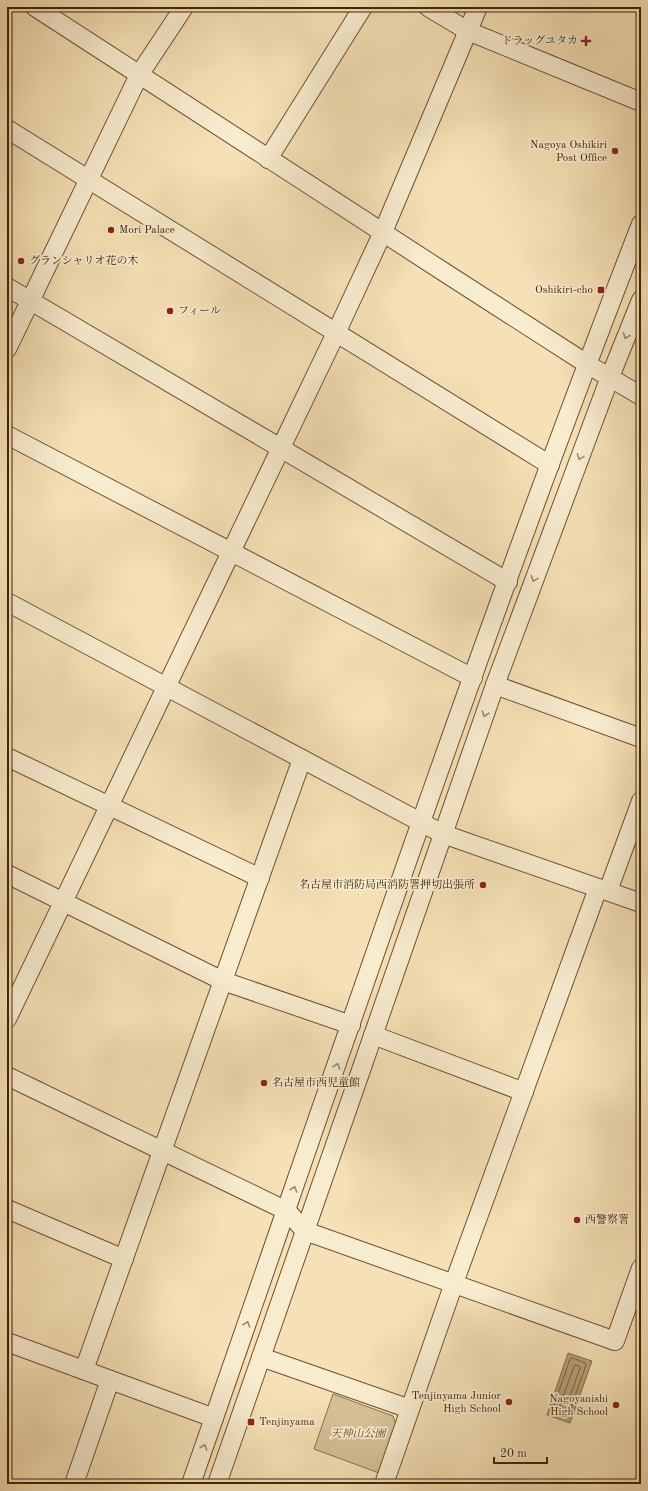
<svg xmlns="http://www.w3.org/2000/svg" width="648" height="1491" font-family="'Old Standard TT','Noto Serif JP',serif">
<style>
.green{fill:#d6c197;stroke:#8a724e}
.water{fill:#b7a07a;stroke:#876e4c}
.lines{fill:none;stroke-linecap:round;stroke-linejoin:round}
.shore{stroke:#7b6240;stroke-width:1}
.minor-casing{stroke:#6c5232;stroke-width:20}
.minor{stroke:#f8eccf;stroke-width:18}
.oneway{stroke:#9c886a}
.poi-dot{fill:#8f2418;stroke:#f8eccf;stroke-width:1.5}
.labels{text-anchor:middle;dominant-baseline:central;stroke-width:3.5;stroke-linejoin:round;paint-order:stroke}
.poi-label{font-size:11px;fill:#3f2306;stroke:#f8eccf;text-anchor:end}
.park-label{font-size:11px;font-style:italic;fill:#654a2a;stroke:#f8eccf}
</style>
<rect width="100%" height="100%" fill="#f5e1b5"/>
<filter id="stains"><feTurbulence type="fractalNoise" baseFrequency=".005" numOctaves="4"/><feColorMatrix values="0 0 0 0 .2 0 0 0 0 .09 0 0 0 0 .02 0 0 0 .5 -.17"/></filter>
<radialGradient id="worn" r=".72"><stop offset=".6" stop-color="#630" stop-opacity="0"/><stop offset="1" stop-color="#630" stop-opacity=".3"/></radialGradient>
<polygon class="green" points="333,1394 393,1416 396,1425 379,1473 314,1449"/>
<polygon class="water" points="568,1353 592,1361 570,1423 547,1415"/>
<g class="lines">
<g class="shore">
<polygon points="573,1358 585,1363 586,1365 568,1416 566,1417 553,1413 552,1411 570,1359"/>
<polygon points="575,1365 579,1366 580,1368 565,1410 563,1411 559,1410 559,1408"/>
</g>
<g class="minor-casing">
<g id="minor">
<polyline points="35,7 447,274 587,364 641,396"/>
<polyline points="428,7 468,31 641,102"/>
<polyline points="7,129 550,465"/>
<polyline points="268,159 363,7"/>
<polyline points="7,287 508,582"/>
<polyline points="7,349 139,75 184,7"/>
<polyline points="7,435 473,678"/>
<polyline points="7,602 443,834 641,903"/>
<polyline points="495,685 641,738"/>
<polyline points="7,757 260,878"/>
<polyline points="7,874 223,981 351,1025"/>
<polyline points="608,891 641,801"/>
<polyline points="7,1019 336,333 383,232 478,7"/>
<polyline points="373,1035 524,1092"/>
<polyline points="7,1076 287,1211 305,1231 615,1341 641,1268"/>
<polyline points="7,1209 124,1259"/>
<polyline points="7,1342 214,1418"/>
<polyline points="261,1357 410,1409"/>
<polyline points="84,1370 302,759"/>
<polyline points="74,1484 110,1380"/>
<path d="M 191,1484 C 338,1063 479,640 641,224"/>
<polyline points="217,1484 495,685 610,377 641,300"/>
<polyline points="384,1484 454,1283 598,888"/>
</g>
</g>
<use href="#minor" class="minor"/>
</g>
<defs><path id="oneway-chevron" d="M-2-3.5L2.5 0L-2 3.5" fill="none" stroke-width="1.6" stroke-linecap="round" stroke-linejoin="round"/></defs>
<g class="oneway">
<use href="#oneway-chevron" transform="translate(626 336) rotate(112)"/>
<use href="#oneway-chevron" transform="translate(580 457) rotate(111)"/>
<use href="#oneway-chevron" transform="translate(534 579) rotate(111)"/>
<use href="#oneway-chevron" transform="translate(485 714) rotate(109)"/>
<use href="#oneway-chevron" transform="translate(337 1066) rotate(-71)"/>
<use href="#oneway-chevron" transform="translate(294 1189) rotate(-71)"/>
<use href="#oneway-chevron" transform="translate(247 1324) rotate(-71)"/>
<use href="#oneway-chevron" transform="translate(204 1447) rotate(-71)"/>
</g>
<g class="poi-dot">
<path d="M584 35h4v4h4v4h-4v4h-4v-4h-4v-4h4z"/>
<circle cx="615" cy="151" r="4"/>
<circle cx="111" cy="230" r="4"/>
<circle cx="21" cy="261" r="4"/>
<rect x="597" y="286" width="8" height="8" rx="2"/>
<circle cx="170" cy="311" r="4"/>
<circle cx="483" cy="885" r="4"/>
<circle cx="264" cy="1083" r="4"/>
<circle cx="577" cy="1220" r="4"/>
<circle cx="509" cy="1402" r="4"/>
<circle cx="616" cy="1405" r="4"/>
<rect x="247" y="1418" width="8" height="8" rx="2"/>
</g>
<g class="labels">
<g class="poi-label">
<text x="578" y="41">ドラッグユタカ</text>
<text x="607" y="145">Nagoya Oshikiri<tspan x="607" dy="13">Post Office</tspan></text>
<text x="119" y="230" text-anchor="start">Mori Palace</text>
<text x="29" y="261" text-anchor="start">グランシャリオ花の木</text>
<text x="593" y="290">Oshikiri-cho</text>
<text x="178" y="311" text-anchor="start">フィール</text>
<text x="475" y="885">名古屋市消防局西消防署押切出張所</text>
<text x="272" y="1083" text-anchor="start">名古屋市西児童館</text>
<text x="585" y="1220" text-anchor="start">西警察署</text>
<text x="501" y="1396">Tenjinyama Junior<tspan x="501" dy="13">High School</tspan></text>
<text x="608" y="1399">Nagoyanishi<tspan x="608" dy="13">High School</tspan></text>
<text x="259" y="1422" text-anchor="start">Tenjinyama</text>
</g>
<g class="park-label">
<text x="358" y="1434">天神山公園</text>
</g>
</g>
<rect width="648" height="1491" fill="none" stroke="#f5e1b5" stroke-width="24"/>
<rect x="8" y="8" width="632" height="1475" fill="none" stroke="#3f2306" stroke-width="2"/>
<rect x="12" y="12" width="624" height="1467" fill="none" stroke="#3f2306"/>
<path d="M494 1457v6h53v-6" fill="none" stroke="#3f2306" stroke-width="2"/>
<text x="500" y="1457" font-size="12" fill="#3f2306" stroke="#f8eccf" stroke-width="3" paint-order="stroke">20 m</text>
<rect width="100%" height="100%" filter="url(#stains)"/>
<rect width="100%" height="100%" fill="url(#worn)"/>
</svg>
